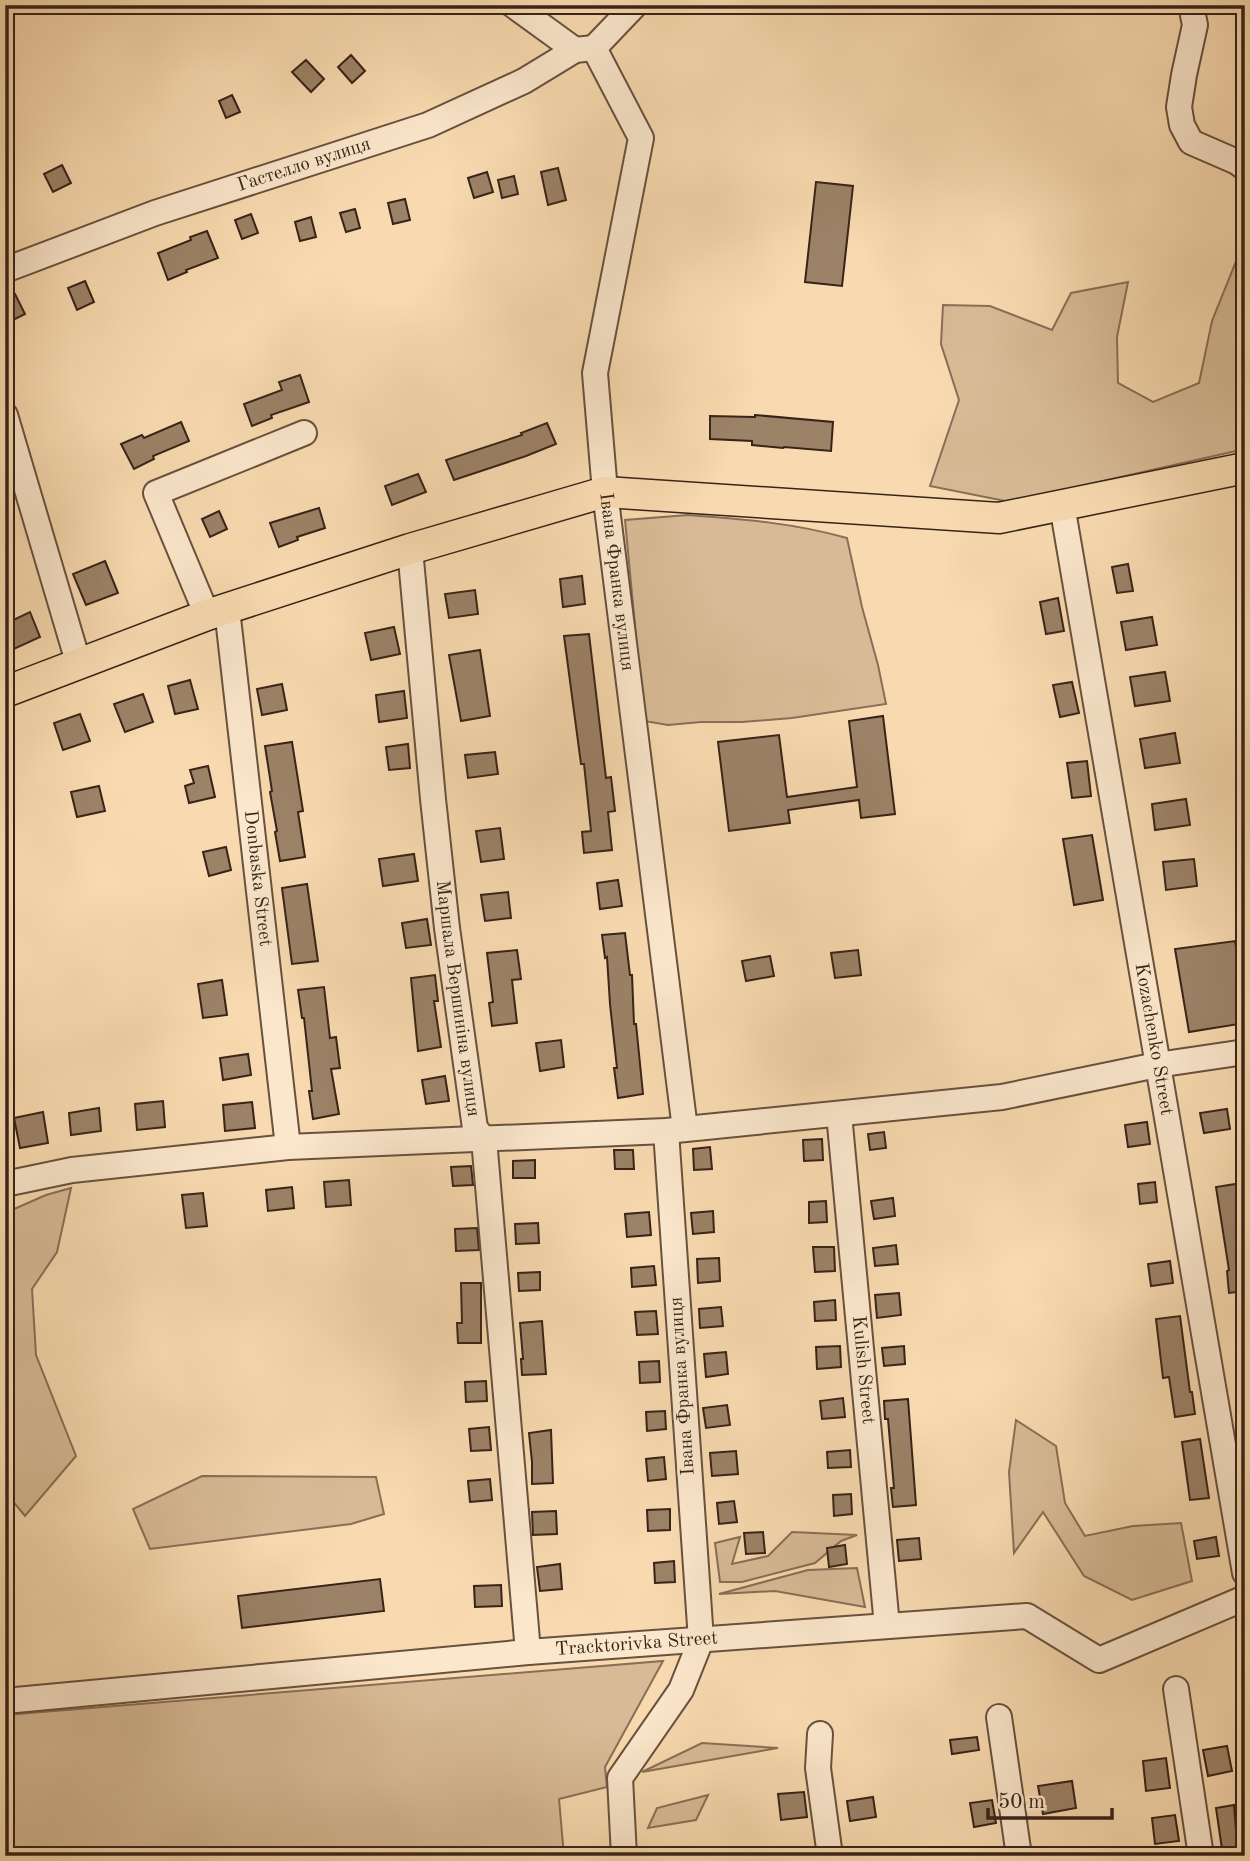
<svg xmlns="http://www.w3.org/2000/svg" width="1250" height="1861" font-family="'Old Standard TT',serif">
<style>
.green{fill:#d8bb96;stroke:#886f57;stroke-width:2}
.building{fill:#9c8267;stroke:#372318;stroke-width:2}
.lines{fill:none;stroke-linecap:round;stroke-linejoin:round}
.minor-casing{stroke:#68513e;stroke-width:28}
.major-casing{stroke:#372318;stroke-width:33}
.minor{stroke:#fbe7cc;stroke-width:24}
.major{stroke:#f9dab0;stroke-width:30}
.labels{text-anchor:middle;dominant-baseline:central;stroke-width:5;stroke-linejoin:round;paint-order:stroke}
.street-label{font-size:19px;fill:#372318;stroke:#fbe7cc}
</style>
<rect width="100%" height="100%" fill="#f9dab0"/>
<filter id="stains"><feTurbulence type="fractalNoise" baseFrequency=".00286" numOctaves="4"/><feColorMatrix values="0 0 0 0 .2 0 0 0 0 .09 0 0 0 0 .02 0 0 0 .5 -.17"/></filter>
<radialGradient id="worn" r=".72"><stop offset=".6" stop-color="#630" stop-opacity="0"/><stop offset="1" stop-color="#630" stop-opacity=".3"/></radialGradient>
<g class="green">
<polygon points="1245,239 1245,449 1010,502 930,486 959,400 941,344 943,305 990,306 1052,330 1071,293 1128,282 1117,337 1118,383 1153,402 1199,383 1212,321"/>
<path d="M 688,515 C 742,519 794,523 847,538 L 862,607 L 878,665 L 886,704 L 792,718 L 742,722 L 701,722 L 668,725 L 644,721 L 625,520 Z"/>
<polygon points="71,1188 57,1252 32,1289 36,1355 76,1456 25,1516 5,1492 5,1213 46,1195"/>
<polygon points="1016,1420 1056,1446 1065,1503 1085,1536 1133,1526 1181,1523 1192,1581 1132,1600 1084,1576 1043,1512 1014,1553 1009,1472"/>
<polygon points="202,1476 376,1477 384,1514 351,1524 150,1549 133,1509"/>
<polygon points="792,1532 857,1535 841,1541 815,1563 742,1582 720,1582 715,1543 740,1537 732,1564 768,1556"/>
<polygon points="857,1568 865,1607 775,1591 719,1594 808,1570"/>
<polygon points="663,1661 605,1767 607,1787 559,1799 564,1856 5,1856 5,1715"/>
<polygon points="702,1743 778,1748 642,1772"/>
<polygon points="708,1795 696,1820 648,1828 657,1808"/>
</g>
<g class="building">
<polygon points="351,55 365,71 352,83 338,67"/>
<polygon points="306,60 324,79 311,92 292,72"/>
<polygon points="232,95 240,112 226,118 219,101"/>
<polygon points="62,165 71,183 53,192 44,174"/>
<polygon points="558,168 566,200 548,205 541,172"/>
<polygon points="487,172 493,192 474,198 468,178"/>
<polygon points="514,176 518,194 502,198 498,180"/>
<polygon points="816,182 853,186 842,286 805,282"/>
<polygon points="405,199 410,220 393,224 388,203"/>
<polygon points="355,209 360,228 346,232 340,213"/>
<polygon points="251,214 258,233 242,239 235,220"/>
<polygon points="311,217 316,237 300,241 295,222"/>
<polygon points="207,231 218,258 186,270 187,272 168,280 158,253 191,240 190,237"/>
<polygon points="85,281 94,302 77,310 68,288"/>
<polygon points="15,294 25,314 5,324 5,299"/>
<polygon points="300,375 309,402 271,415 272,418 252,426 244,404 282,390 279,382"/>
<polygon points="755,415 833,422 831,451 784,447 783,448 752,445 752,441 710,439 710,416 755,417"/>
<polygon points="181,422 189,441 153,456 154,459 134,469 121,444 142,435 144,438"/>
<polygon points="547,423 556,444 526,456 454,480 446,460 522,435 521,433"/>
<polygon points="418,474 426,492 392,505 385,486"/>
<polygon points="319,508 325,528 297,537 298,540 279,547 270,523"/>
<polygon points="219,511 227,529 210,537 202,519"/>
<polygon points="105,561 118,593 86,605 73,574"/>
<polygon points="1128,564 1133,591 1117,593 1112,567"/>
<polygon points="582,576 585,604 563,607 560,579"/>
<polygon points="475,590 478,614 449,618 445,594"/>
<polygon points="1058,598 1064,631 1046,634 1040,602"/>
<polygon points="30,612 40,637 5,653 5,624"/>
<polygon points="1152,617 1157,645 1126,650 1121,622"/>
<polygon points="394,627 400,654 371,660 365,633"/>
<polygon points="589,634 606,778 611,777 615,811 608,812 612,850 584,853 582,832 591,831 584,764 581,764 564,636"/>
<polygon points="480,650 490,716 461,721 449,655"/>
<polygon points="1165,672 1170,701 1135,706 1130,677"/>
<polygon points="190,680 198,709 175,714 168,686"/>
<polygon points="1072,682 1079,713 1060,717 1053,685"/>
<polygon points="282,684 287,710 262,715 257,689"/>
<polygon points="404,691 407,718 379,722 376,695"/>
<polygon points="143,694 153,722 125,732 114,704"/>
<polygon points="80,714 90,741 63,750 54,723"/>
<polygon points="883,716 895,814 861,818 859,800 788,810 790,823 729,831 718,742 779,735 787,797 857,787 849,721"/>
<polygon points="1175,733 1180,763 1145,768 1140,739"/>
<polygon points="292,742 303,811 298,812 305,857 280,861 275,832 277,831 270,792 272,791 265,746"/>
<polygon points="408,744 410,768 389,770 386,747"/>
<polygon points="495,752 498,774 468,778 465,755"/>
<polygon points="1087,761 1091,796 1072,798 1067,763"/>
<polygon points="208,766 215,797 189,803 185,786 194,783 190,770"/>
<polygon points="99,786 105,811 77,817 71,792"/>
<polygon points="1186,799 1190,825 1155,830 1152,804"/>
<polygon points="500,828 504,859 481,862 476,831"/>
<polygon points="1092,835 1103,900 1074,905 1063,839"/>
<polygon points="226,847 231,870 209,876 203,852"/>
<polygon points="414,854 418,881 383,886 379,859"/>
<polygon points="1194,859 1197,886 1166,890 1163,862"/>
<polygon points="618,880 622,906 600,909 597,883"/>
<polygon points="307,884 318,961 292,964 282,888"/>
<polygon points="508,892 511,918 485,921 481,895"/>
<polygon points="427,919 431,945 406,948 402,923"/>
<polygon points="625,933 630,975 632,975 634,1024 636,1024 643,1094 618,1098 614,1068 617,1068 610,1004 607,957 605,958 602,935"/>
<polygon points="1235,941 1245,999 1245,1023 1189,1032 1175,949"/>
<polygon points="517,950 521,979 512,980 517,1023 492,1026 489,1003 493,1002 487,953"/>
<polygon points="858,950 861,975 835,978 831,953"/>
<polygon points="770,956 774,976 746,981 742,961"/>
<polygon points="435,975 438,1001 434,1001 441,1047 418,1051 411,978"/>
<polygon points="222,980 227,1015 203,1018 198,984"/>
<polygon points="324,987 330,1038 336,1037 340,1068 331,1069 339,1114 313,1119 309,1091 312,1091 304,1018 302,1018 298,990"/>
<polygon points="561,1040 564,1067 540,1071 536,1043"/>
<polygon points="248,1054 251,1075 223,1080 220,1058"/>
<polygon points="445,1076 449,1101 426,1104 422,1080"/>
<polygon points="163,1101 165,1127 137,1130 135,1104"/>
<polygon points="252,1102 255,1128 225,1131 223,1105"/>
<polygon points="99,1108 101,1131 71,1135 69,1113"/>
<polygon points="1227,1109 1230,1129 1204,1133 1200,1113"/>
<polygon points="43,1112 48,1143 20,1148 14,1118"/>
<polygon points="1147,1122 1150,1144 1128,1147 1125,1125"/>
<polygon points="884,1132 886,1148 870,1150 868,1134"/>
<polygon points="822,1139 823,1160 804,1161 803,1140"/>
<polygon points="710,1147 712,1169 694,1170 693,1149"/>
<polygon points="614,1150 633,1150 634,1169 615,1169"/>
<polygon points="535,1160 535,1178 513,1178 513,1161"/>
<polygon points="471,1166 473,1185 453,1186 451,1167"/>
<polygon points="349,1180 351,1205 326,1207 324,1182"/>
<polygon points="1155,1182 1157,1202 1140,1204 1138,1184"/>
<polygon points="1242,1183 1245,1202 1245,1291 1229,1293 1227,1271 1229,1270 1216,1187"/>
<polygon points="292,1187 294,1208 268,1211 266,1190"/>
<polygon points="203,1193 207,1226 186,1228 182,1195"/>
<polygon points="893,1198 895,1216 874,1219 871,1201"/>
<polygon points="826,1201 827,1222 809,1223 809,1202"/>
<polygon points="713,1211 714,1232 693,1234 691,1213"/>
<polygon points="649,1212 651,1235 627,1237 625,1214"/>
<polygon points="538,1223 539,1243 516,1244 515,1224"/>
<polygon points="477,1228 479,1250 456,1251 455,1229"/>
<polygon points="896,1245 898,1264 875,1266 873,1248"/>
<polygon points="813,1247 834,1247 835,1271 815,1272"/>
<polygon points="719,1258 720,1281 698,1283 697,1259"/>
<polygon points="1170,1261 1173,1283 1151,1286 1148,1264"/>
<polygon points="654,1266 656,1285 632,1287 631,1268"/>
<polygon points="540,1272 540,1290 519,1291 518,1273"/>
<polygon points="461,1283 481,1283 481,1343 458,1343 457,1323 462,1323"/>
<polygon points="899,1293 901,1315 877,1318 875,1295"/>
<polygon points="835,1300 836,1320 815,1321 814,1302"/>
<polygon points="721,1307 723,1326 700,1328 699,1309"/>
<polygon points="656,1311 658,1334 637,1335 635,1312"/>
<polygon points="1180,1316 1190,1392 1192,1392 1195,1414 1175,1417 1169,1377 1163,1378 1156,1319"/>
<polygon points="542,1321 546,1374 522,1375 521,1359 523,1359 520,1323"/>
<polygon points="840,1346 841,1367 817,1369 816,1347"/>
<polygon points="904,1346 905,1364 884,1366 882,1348"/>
<polygon points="726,1352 728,1374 706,1377 704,1354"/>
<polygon points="659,1361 660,1382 640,1383 639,1362"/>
<polygon points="486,1381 487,1401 466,1402 465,1382"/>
<polygon points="843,1398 845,1417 822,1419 820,1401"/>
<polygon points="908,1399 916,1505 893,1507 891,1488 894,1488 888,1419 885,1419 884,1401"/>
<polygon points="727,1405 730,1425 706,1428 703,1408"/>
<polygon points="665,1411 666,1429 647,1431 646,1412"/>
<polygon points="489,1427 491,1450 471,1451 469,1429"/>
<polygon points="551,1430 553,1483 532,1484 532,1462 529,1433"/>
<polygon points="1200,1439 1209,1498 1190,1500 1182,1442"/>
<polygon points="850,1450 851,1467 828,1468 827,1452"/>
<polygon points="736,1451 738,1474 712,1476 710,1453"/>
<polygon points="664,1457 666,1479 648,1481 646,1459"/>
<polygon points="490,1479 492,1500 470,1502 468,1481"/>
<polygon points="851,1494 852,1514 834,1516 833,1495"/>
<polygon points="734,1501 737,1522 719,1524 717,1503"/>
<polygon points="670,1509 670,1530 648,1531 647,1510"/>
<polygon points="556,1511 557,1534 533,1535 532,1512"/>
<polygon points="763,1532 765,1553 746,1554 744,1533"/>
<polygon points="1216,1537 1219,1556 1197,1559 1194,1541"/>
<polygon points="919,1538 921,1559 899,1561 897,1540"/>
<polygon points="845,1545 847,1564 829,1567 827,1548"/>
<polygon points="674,1561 675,1582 655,1583 654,1563"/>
<polygon points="560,1564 562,1589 540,1591 537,1567"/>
<polygon points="380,1579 384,1611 242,1628 238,1596"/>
<polygon points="501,1585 502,1606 475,1607 474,1586"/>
<polygon points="977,1737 979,1750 952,1754 950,1740"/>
<polygon points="1227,1746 1232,1771 1208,1776 1203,1750"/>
<polygon points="1166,1758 1170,1788 1146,1791 1143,1761"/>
<polygon points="1072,1781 1076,1808 1043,1814 1038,1786"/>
<polygon points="804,1792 807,1817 781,1820 778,1794"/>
<polygon points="873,1797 876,1817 850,1821 847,1801"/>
<polygon points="992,1800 996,1823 974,1827 970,1803"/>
<polygon points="1234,1805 1238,1856 1223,1856 1216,1808"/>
<polygon points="1175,1815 1179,1841 1155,1844 1152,1818"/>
</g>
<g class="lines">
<g class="minor-casing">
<g id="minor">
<polyline points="513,5 575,50"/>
<polyline points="1191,5 1195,25 1184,75 1179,107 1182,125 1191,142 1237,162 1245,168"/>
<path id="s1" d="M 594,48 L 641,138 L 595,373 L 605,492 L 685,1129"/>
<polyline points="594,48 635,5"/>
<path id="s2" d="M 5,270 L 155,213 L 428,125 L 524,81 L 575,50 L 594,48"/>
<polyline points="5,415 79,665"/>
<path id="s3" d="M 1062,505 L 1245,1573"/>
<path id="s4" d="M 410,549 L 433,799 L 447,928 L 475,1128 L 484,1139 L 528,1652"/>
<path id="s5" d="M 227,609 L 288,1147"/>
<polyline points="207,615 156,493 304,433"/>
<path id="s6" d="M 839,1114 L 887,1626"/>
<polyline points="5,1184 72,1170 288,1147 666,1131 1002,1097 1157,1065 1245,1052"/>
<polyline points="1176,1689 1201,1856"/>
<path id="s7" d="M 5,1701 L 528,1652 L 1027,1616 L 1099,1660 L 1245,1598"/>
<polyline points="999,1717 1019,1856"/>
<polyline points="820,1734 818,1768 830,1856"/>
<polyline points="624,1856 620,1778 681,1690 701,1640 666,1131"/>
</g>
</g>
<g class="major-casing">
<polyline id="major" points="5,692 207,615 410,549 605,492 999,518 1245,468"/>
</g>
<use href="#minor" class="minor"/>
<use href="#major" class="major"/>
</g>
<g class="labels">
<g class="street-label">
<text stroke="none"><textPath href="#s2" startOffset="317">Гастелло вулиця</textPath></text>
<text stroke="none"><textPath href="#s1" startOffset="551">Івана Франка вулиця</textPath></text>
<text stroke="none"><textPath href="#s5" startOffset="271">Donbaska Street</textPath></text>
<text stroke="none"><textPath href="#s4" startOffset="452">Маршала Вершиніна вулиця</textPath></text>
<text stroke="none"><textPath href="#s3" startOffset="542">Kozachenko Street</textPath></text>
<text stroke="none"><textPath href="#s6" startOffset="257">Kulish Street</textPath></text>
<text transform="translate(683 1386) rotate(-94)">Івана Франка вулиця</text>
<text stroke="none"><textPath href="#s7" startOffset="634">Tracktorivka Street</textPath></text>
</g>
</g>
<rect width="1250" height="1861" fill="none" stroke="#f9dab0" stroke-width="28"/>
<rect x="7" y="7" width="1236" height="1847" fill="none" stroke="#372318" stroke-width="3.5"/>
<rect x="14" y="14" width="1222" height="1833" fill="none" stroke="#372318" stroke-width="2"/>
<path d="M988 1808v10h124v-10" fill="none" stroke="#372318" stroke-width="3.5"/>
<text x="998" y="1808" font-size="21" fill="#372318" stroke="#fbe7cc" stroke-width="5" paint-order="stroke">50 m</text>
<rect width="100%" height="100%" filter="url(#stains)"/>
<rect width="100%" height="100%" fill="url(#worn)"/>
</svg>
